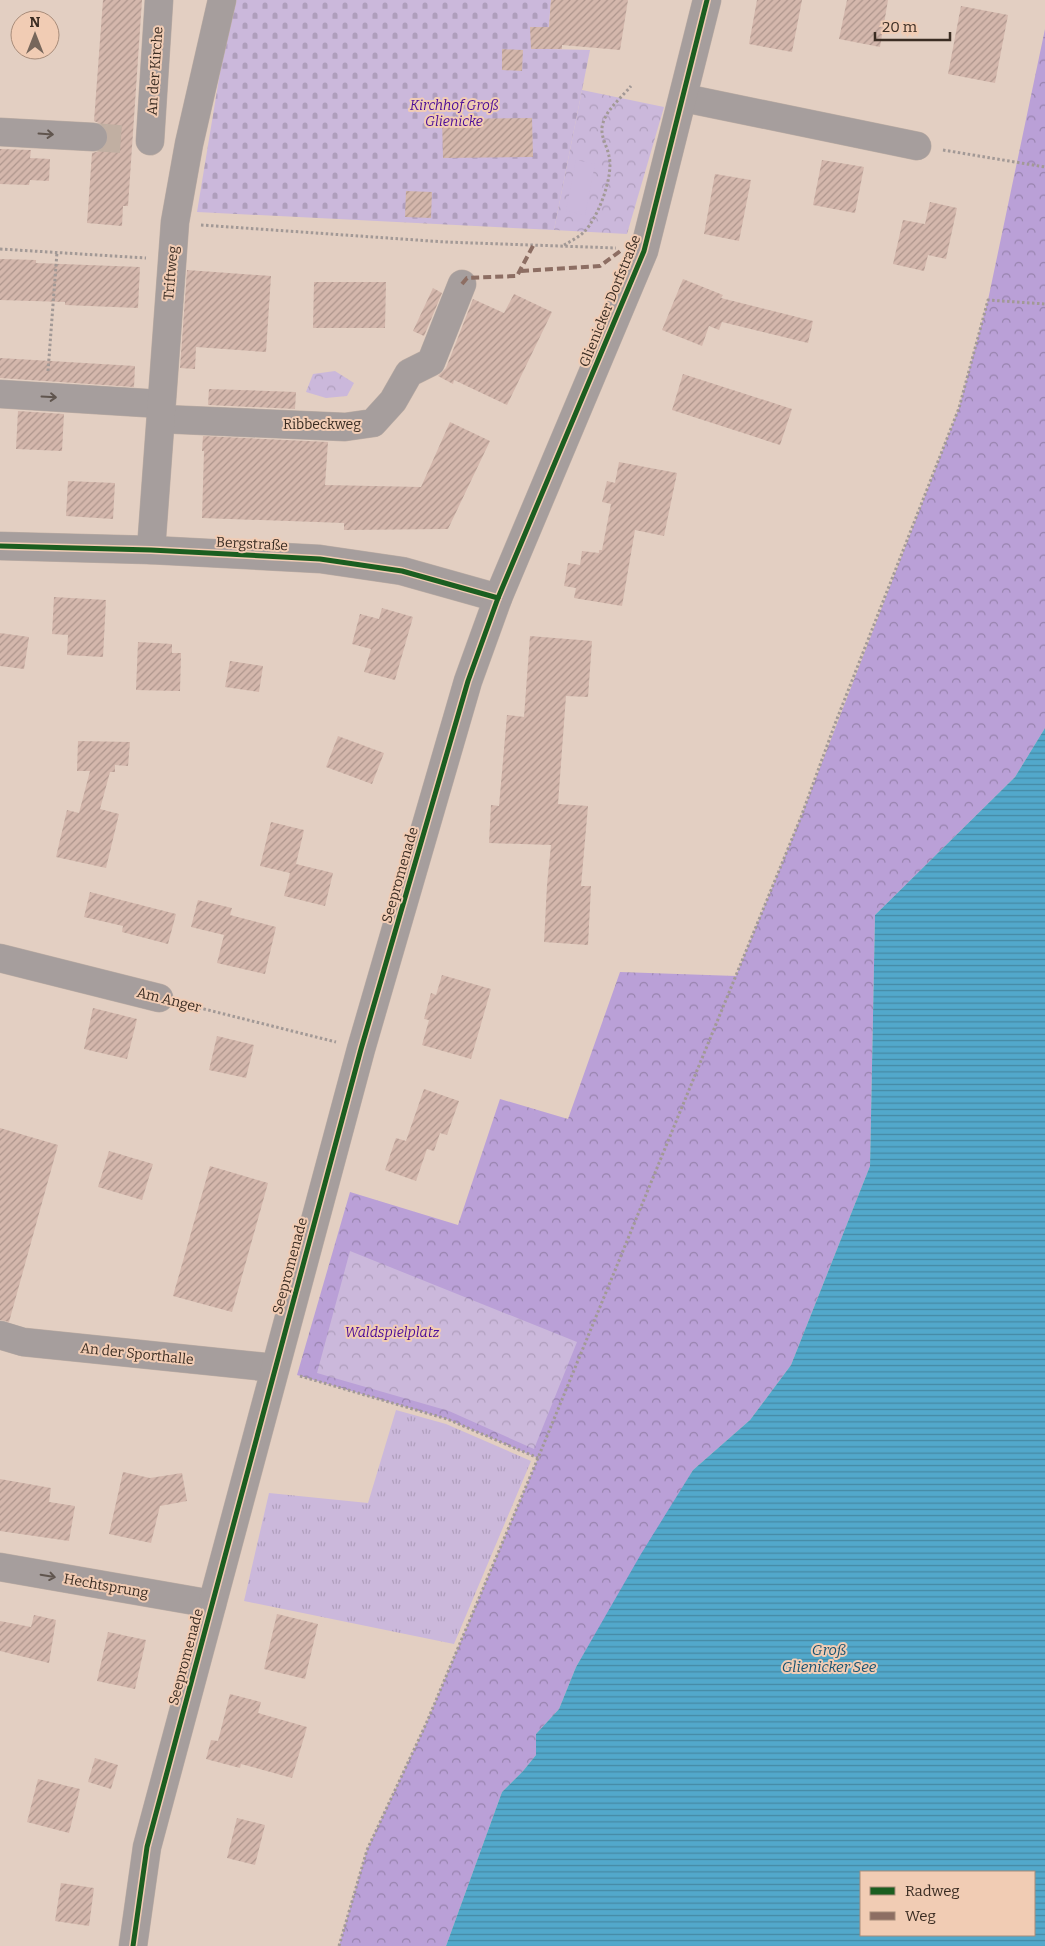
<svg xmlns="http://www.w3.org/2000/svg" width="1045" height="1946" font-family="Bitter,serif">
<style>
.grass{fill:url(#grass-tufts)}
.forest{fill:url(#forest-crowns)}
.cemetery{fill:url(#cemetery-stones)}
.park{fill:url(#park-crowns)}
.pitch{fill:#cbb8db}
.water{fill:url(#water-rules);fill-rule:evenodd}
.building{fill:url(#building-hatch)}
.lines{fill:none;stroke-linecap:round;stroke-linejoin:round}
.minor-tunnel{stroke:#c1afa2;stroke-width:28;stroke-dasharray:28 14;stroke-linecap:butt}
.minor-casing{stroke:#bfafa5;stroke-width:29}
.path{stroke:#a29996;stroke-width:3;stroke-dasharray:2.5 2.5;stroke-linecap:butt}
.minor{stroke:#a69e9d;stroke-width:28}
.quiet{stroke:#8d6e63;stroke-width:4;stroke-dasharray:8 4;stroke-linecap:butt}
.cycleway-casing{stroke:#f1ccb4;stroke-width:8}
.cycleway{stroke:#1b5e20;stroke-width:5}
.oneway{stroke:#60554e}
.labels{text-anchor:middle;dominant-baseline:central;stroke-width:4;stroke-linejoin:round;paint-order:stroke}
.street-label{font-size:14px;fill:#3b2d23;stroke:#f1ccb4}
.park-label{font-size:14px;font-style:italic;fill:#4c0d98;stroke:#f1ccb4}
.water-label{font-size:15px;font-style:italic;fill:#175371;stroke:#f1ccb4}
</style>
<defs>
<pattern id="grass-tufts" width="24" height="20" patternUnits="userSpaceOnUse" patternTransform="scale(1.25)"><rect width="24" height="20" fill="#cbb8db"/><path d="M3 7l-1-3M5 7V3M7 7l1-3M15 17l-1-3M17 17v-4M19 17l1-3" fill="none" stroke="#af9ebc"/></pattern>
<pattern id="forest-crowns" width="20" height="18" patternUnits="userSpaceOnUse" patternTransform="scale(1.25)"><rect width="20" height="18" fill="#baa0d7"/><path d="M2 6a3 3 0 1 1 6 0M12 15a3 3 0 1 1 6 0" fill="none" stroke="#9883ae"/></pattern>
<pattern id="cemetery-stones" width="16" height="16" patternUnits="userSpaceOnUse" patternTransform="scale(1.25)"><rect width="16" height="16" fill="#cbb8db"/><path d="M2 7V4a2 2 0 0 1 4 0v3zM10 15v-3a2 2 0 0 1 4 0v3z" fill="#af9ebc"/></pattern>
<pattern id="park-crowns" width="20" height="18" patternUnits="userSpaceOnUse" patternTransform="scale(1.25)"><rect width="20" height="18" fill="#cbb8db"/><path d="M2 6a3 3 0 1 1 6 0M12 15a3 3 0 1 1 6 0" fill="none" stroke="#af9ebc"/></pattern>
<pattern id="water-rules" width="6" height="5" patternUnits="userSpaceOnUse" patternTransform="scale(1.25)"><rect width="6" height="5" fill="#52a8cb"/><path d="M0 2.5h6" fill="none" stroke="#4589a4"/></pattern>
<pattern id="building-hatch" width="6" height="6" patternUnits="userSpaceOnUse" patternTransform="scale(1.25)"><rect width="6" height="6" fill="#d4b7ac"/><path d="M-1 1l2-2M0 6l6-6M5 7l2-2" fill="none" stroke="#ad958c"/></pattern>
</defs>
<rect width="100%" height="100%" fill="#e3cfc2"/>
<polygon class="grass" points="396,1410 446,1424 531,1461 454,1644 244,1601 269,1493 368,1503"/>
<polygon class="forest" points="1045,29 1045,728 1015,777 875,915 870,1166 791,1365 750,1420 693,1470 576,1667 559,1709 536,1734 536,1755 523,1771 502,1792 446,1946 339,1946 367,1850 426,1724 538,1458 447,1419 297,1375 350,1192 458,1225 500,1099 568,1119 620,972 736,976 801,817 959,408 988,300"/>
<polygon class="cemetery" points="235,0 551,0 547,49 590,50 554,230 197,212 225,42"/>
<g class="park">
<polygon points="582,90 664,107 627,234 554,230"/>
<polygon points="335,371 354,383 347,396 326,398 306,392 313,374"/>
<polygon points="350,1251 577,1342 534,1449 449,1411 317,1373"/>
</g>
<polygon class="pitch" points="576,160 595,164 585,215 566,211"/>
<path class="water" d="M 1045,728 L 1045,1946 L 446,1946 L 502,1792 L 523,1771 L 536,1755 L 536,1734 L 559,1709 L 576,1667 L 641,1554 L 693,1470 L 750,1420 L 791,1365 L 870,1166 L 875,915 L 1015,777 ZM 861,1872 L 1034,1872 L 1034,1935 L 861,1935 Z"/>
<g class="building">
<polygon points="103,0 142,0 128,206 123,206 122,226 87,223 92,153 100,151 106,146 109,138 107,130 101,124 94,121"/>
<polygon points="551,0 628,0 620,50 562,45 562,49 531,49 530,27 549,27"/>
<polygon points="757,0 802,0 792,52 749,44"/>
<polygon points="847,0 888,0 880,47 839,39"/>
<polygon points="961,6 1008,15 995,83 948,74"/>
<polygon points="502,49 523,50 522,71 502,70"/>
<polygon points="532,118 533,157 443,158 442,119"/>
<polygon points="0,149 31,150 30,158 50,159 49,181 30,180 29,185 0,184"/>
<polygon points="822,160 864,167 855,213 813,205"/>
<polygon points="715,174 751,180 739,241 704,234"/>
<polygon points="406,191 432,192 431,218 405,217"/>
<polygon points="930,202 957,208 946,259 928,255 924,271 893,264 903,220 925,224"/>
<polygon points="0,259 36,260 36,263 140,267 138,308 65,305 65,302 0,300"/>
<polygon points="187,270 271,276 266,352 196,347 195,369 180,368"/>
<polygon points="683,279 723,295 721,298 813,321 808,343 722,322 719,330 709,326 702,346 662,330"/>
<polygon points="314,282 386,282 385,328 313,328"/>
<polygon points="433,288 442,293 424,336 413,331"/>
<polygon points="514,294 552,312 507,405 454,380 453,384 438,376 446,368 473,299 504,313"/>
<polygon points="0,358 135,366 134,387 0,378"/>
<polygon points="683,374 792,409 780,445 672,410"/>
<polygon points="209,389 296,392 295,409 208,405"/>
<polygon points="18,411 64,414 62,451 16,449"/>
<polygon points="450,422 490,441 448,529 344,530 344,523 202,518 204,451 202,451 203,436 328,442 325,485 421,487"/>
<polygon points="619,462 677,473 664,536 635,530 622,606 574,598 576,588 564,586 568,563 580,565 582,551 599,553 599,550 602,550 611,504 602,502 607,481 615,483"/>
<polygon points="68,481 115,483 113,519 66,516"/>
<polygon points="54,597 106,600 103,657 67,655 68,635 52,634"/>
<polygon points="382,608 413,617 395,680 364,672 371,649 352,644 360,614 379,619"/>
<polygon points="0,633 29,637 24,669 0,666"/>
<polygon points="530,636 592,641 588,697 566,696 558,804 588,806 581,886 591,886 588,945 544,942 547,885 551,845 489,843 491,805 499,806 507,715 524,717"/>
<polygon points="138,642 172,644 172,653 181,653 180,691 136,690"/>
<polygon points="230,661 263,666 259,692 225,687"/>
<polygon points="338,736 384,753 372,784 326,767"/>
<polygon points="78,741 130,742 128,766 115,765 115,772 110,772 100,809 119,814 106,868 56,857 67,810 79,813 90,771 77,771"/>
<polygon points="271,822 304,830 296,864 333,873 325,906 284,896 290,873 260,866"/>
<polygon points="90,892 176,914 168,944 122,932 123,926 84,917"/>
<polygon points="198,900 232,908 230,915 276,927 265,974 217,963 224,935 191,927"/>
<polygon points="442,975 491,989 471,1059 422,1045 429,1020 424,1019 431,993 436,995"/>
<polygon points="93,1008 137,1019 127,1059 84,1049"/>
<polygon points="217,1036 254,1045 246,1078 209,1070"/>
<polygon points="424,1089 459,1101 447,1135 440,1133 434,1151 427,1149 416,1181 385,1170 396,1138 406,1141"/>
<polygon points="0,1128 58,1145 9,1322 0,1320"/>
<polygon points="109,1151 153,1164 142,1200 98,1187"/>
<polygon points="210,1166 268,1183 232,1312 173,1296"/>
<polygon points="123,1472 150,1478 182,1473 187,1501 160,1506 151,1543 109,1534"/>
<polygon points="0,1479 51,1488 49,1502 75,1506 69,1541 0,1531"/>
<polygon points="277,1614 318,1624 305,1679 264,1669"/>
<polygon points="34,1615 56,1620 49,1663 0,1651 0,1621 31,1627"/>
<polygon points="108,1632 146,1640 135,1689 97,1681"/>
<polygon points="230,1694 261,1702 258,1713 307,1727 292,1778 241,1764 240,1768 206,1759 211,1740 218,1741"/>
<polygon points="95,1758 118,1765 111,1789 88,1782"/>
<polygon points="38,1779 80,1789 69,1833 27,1822"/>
<polygon points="237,1818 265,1825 255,1865 227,1858"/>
<polygon points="61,1883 94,1888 89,1926 55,1921"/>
</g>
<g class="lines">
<polyline class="minor-tunnel" points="93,137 132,140"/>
<g class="minor-casing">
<g id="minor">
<polyline points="684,98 917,146"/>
<polyline points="0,132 93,137"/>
<polyline points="150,141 159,0"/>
<polyline points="0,394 161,404"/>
<polyline points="161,419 345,427 373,423 393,401 409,373 431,362 462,284"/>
<polyline points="0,546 151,550 320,559 402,571 498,598"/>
<polyline points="151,550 175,222 189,144 222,0"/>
<polyline points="0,958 159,998"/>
<polyline points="0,1335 23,1342 275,1368"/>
<polyline points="0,1567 212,1604"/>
<polyline points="133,1946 147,1847 361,1049 468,681 498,598 644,251 707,0"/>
</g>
</g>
<g class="path">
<polyline points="943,150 1045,167"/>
<polyline points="201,225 445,242 616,248"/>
<path d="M 564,245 C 571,241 579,237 584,232 C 598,218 614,176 609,156 C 607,145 599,135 603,123 C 607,109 622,97 631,86"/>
<polyline points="0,249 146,258"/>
<polyline points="48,371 57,252"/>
<polyline points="184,1004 336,1042"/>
<polyline points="300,1376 447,1419 538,1458"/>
<polyline points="339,1946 367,1850 426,1724 538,1458 801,817 835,724 959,408 988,300 1045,304"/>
</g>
<use href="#minor" class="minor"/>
<g class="quiet">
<polyline points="521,271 600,266 623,249"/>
<polyline points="462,284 467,278 517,276 534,244"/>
</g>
<g class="cycleway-casing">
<g id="cycleway">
<polyline points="0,546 151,550 320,559 402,571 498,598"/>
<polyline points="133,1946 147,1847 361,1049 468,681 498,598 644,251 707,0"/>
</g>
</g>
<use href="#cycleway" class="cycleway"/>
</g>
<defs><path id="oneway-shaft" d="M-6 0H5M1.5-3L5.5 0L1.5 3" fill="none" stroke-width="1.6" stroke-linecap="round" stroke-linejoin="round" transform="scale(1.25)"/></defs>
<g class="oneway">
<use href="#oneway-shaft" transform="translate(46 134) rotate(4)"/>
<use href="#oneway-shaft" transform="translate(49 397) rotate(3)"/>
<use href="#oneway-shaft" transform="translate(48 1576) rotate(10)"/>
</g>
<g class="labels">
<g class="street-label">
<text transform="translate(155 71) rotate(-86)">An der Kirche</text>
<text transform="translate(171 273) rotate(-85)">Triftweg</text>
<text transform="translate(610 301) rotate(-68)">Glienicker Dorfstraße</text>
<text x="322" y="424">Ribbeckweg</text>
<text transform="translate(252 544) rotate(3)">Bergstraße</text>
<text transform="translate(400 875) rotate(-74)">Seepromenade</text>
<text transform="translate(169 1000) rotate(14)">Am Anger</text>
<text transform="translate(290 1266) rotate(-75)">Seepromenade</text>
<text transform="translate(137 1354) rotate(6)">An der Sporthalle</text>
<text transform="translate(106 1586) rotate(10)">Hechtsprung</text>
<text transform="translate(186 1657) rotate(-75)">Seepromenade</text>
</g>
<g class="park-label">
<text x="454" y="105">Kirchhof Groß<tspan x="454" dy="16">Glienicke</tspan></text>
<text x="392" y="1332">Waldspielplatz</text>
</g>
<g class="water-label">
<text x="829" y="1650">Groß<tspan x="829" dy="17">Glienicker See</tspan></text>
</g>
</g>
<rect x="860" y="1871" width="175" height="65" fill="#f1ccb4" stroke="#a88c7a"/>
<rect x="870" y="1887" width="25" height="8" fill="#1b5e20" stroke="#a88c7a"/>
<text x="905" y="1896" font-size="15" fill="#3b2d23">Radweg</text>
<rect x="870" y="1912" width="25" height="8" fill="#8d6e63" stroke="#a88c7a"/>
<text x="905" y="1921" font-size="15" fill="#3b2d23">Weg</text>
<g transform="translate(35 35)"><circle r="24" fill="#f1ccb4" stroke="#a88c7a"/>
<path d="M0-4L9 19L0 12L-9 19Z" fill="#76665b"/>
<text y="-8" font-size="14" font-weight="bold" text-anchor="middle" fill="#3b2d23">N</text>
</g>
<path d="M875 32v8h75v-8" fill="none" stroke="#3b2d23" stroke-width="2.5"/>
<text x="882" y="32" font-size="15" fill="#3b2d23" stroke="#f1ccb4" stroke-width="4" paint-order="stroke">20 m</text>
</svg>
